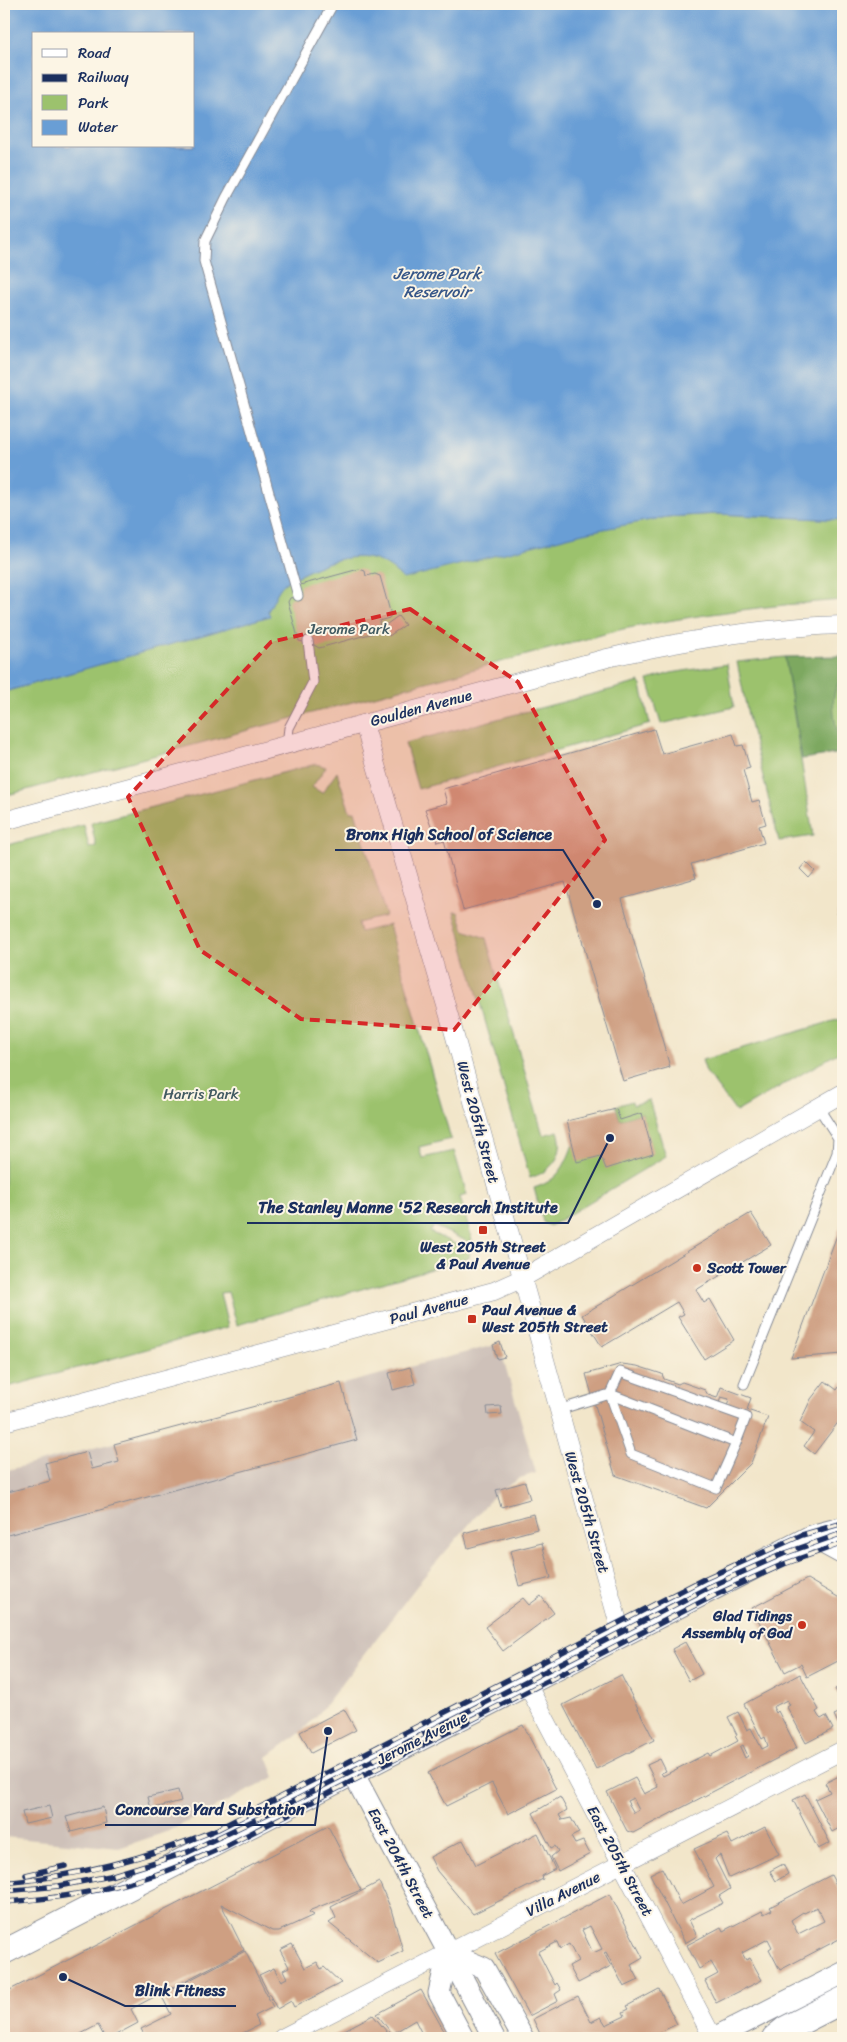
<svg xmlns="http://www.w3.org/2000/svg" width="847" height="2042" font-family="Sriracha,sans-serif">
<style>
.industrial{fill:#cec1b9}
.green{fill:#9cc26d;stroke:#5c7866}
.forest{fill:#7da860;stroke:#4c6c5f}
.water{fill:#699ed5;stroke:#42669a;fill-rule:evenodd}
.building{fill:#ce9f82;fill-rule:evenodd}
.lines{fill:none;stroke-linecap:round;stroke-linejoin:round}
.service-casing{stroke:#868a94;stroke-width:11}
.minor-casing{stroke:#868a94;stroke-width:19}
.tertiary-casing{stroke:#868a94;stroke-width:23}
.secondary-casing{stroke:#868a94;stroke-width:26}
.primary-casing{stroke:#868a94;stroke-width:28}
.service{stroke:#fff;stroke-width:9}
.minor{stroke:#fff;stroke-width:18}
.tertiary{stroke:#fff;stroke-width:21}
.secondary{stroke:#fff;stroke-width:24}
.primary{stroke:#fff;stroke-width:26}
.rail-casing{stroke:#1b2f5e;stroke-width:5.5}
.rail{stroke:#fcf5e5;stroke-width:4;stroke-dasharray:11;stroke-linecap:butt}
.marked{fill:#d62828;fill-opacity:0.2;stroke:#d62828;stroke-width:4;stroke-dasharray:10 6;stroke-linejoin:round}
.poi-dot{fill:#c8321e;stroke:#fcf5e5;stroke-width:2}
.labels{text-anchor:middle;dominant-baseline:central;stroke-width:4;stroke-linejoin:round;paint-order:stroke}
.park-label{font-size:15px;fill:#425b62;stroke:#fcf5e5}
.street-label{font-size:15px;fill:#1b2f5e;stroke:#fcf5e5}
.poi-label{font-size:15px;font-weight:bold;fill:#1b2f5e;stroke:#fcf5e5;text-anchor:start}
.water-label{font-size:16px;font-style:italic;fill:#365688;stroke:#fcf5e5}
.leader{fill:none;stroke:#1b2f5e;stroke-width:2}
.callout-dot{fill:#1b2f5e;stroke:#fcf5e5;stroke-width:2}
.callout-label{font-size:16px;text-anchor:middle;font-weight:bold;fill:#1b2f5e;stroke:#fcf5e5;stroke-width:4;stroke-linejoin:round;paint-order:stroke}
</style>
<rect width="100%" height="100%" fill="#fcf5e5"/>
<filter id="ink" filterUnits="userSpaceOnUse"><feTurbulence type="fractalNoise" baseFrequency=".02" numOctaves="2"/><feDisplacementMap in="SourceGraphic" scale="10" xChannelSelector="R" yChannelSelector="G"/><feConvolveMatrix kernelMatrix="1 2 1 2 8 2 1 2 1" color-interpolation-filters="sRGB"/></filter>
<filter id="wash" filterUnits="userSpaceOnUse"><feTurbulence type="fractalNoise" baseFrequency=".0096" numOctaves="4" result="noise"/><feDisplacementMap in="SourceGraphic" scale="20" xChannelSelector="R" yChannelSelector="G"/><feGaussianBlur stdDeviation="1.12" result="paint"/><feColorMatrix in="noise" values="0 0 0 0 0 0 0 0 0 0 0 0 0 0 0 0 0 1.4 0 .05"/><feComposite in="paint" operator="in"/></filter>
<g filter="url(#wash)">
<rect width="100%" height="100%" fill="#f2e6ca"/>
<polygon class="industrial" points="499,1344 536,1473 520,1478 496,1493 422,1579 320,1712 301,1732 267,1757 275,1777 169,1831 119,1848 4,1837 4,1471"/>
<g class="green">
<path d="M 717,514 L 843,520 L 843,600 C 769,605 696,615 623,629 L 4,796 L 4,692 L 269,616 L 268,611 C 272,603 277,590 283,584 C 287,580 295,577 300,575 C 332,558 359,550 392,566 L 667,517 Z"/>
<polygon points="785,657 813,836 779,841 749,720 737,662"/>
<polygon points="727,664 734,707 661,724 648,680 671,673"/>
<path d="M 843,678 L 843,761 C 839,737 822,696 843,678 Z"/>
<polygon points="640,682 650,724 418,789 405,743"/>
<polygon points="316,764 326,767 312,787 322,793 337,772 350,812 355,811 386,916 358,923 360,932 389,925 451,1139 419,1147 422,1158 454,1151 467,1195 460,1197 473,1244 434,1226 430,1232 470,1251 469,1258 237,1325 228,1292 220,1293 228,1327 4,1388 4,846 84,825 89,848 96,846 91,823"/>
<path d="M 454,912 L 458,912 L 464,930 L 486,938 L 543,1135 L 558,1131 C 566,1155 552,1171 530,1178 Z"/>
<polygon points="843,1018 843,1050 736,1112 706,1072 702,1060"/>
<path d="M 649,1100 L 666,1156 L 550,1226 L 543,1222 L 534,1188 C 557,1181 565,1167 573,1144 L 601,1156 L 652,1154 L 642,1113 L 620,1120 L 616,1106 L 632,1101 L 633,1105 Z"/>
</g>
<path class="forest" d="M 843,656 L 843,678 C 824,695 838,730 842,753 L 802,759 L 785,657 Z"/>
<path class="water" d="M 4,4 L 843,4 L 843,520 L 717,514 L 667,517 L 583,533 L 403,579 C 375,547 339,555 304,573 C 298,576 289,579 284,584 C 277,590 273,603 268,611 L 270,616 L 4,692 ZM 34,34 L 194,34 L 194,146 L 34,146 Z"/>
<g id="blocks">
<g class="building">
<polygon points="359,569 365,571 366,576 375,574 380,576 391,615 389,618 379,621 380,627 377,632 319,648 314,645 312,640 303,642 299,641 288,602 290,598 298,596 300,585"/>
<polygon points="398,616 405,625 389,636 383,627"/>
<polygon points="654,729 662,754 733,734 737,746 743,745 750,768 743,770 752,802 759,800 766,824 759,826 764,843 691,864 696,878 622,899 670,1067 623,1081 565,882 463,910 444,840 437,842 425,809 447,803 443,789"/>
<polygon points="806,862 815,871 809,878 800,869"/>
<polygon points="843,912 843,944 842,944 837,913"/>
<polygon points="616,1109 620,1120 642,1113 653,1154 606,1169 601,1156 577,1162 567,1121"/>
<polygon points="751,1213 771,1245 696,1290 704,1303 710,1299 734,1340 704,1359 678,1317 684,1314 677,1302 602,1347 582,1315"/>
<polygon points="843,1219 843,1354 791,1358"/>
<polygon points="500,1342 505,1357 497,1359 493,1345"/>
<path d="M 622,1364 L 637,1366 L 662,1374 L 664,1379 L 678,1384 L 682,1382 L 705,1390 L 708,1395 L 717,1398 L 721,1387 L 751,1398 L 747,1410 L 768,1417 L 751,1463 L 706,1508 L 615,1475 L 586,1374 ZM 721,1397 L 729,1399 L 727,1406 L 719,1403 Z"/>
<polygon points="410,1367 415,1384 393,1390 389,1373"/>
<polygon points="825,1381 837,1390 843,1381 843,1416 814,1454 804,1446 814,1432 800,1422 811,1399"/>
<polygon points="341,1383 357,1440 4,1536 4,1493 50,1481 45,1463 87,1452 92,1469 119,1462 114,1444"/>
<polygon points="501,1406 502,1414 488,1415 487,1407"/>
<polygon points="525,1482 530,1499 501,1507 496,1490"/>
<polygon points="533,1514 537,1529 468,1548 464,1533"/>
<polygon points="542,1543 551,1578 519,1586 510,1551"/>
<polygon points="807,1579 843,1600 843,1666 840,1660 807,1677 801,1664 785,1672 752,1608"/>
<polygon points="541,1596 554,1613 503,1651 485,1627 523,1598 529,1605"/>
<polygon points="685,1642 702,1674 689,1681 672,1649"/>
<path d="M 800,1674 L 819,1710 L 816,1712 L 819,1717 L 821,1719 L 826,1716 L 833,1729 L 806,1743 L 787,1707 L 790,1705 L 787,1700 L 773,1707 L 776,1713 L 778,1711 L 797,1748 L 633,1833 L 627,1831 L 607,1792 L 635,1778 L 644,1794 L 658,1787 L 647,1765 L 660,1759 L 666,1771 L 661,1773 L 663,1776 L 708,1753 L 710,1756 L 738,1741 L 735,1736 L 737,1735 L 728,1717 L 738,1712 L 747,1730 L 751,1728 L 762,1749 L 768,1746 L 765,1737 L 762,1739 L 744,1704 ZM 743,1745 L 748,1756 L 745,1758 L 740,1747 ZM 633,1798 L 639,1810 L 634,1813 L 627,1801 Z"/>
<polygon points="621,1675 654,1740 596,1769 563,1705"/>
<polygon points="843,1685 843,1704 835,1689"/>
<polygon points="344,1709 356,1730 311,1753 300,1732"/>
<polygon points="843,1711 843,1726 840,1727 834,1715"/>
<polygon points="523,1725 556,1789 508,1814 492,1783 446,1806 428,1773"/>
<polygon points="841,1775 843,1779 843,1826 832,1832 815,1799 830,1792 825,1783"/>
<polygon points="178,1790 181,1801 151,1809 148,1797"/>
<polygon points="805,1794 830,1843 818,1849 793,1800"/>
<polygon points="560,1797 567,1810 559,1815 562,1820 571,1818 579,1833 571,1837 575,1844 583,1841 590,1854 558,1871 551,1857 558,1851 555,1846 551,1848 533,1813"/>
<polygon points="49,1806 52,1818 25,1824 22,1812"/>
<polygon points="103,1807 106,1823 71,1832 66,1817"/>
<polygon points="328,1826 361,1890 311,1910 309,1912 314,1915 279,1931 272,1931 221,1904 244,1950 131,2009 138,2023 110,2038 105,2038 98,2025 73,2038 4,2038 4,1993"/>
<polygon points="765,1827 779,1854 729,1878 720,1855 718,1856 715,1859 730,1889 719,1896 723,1903 689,1920 697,1936 685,1943 650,1874 662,1868 681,1905 714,1887 694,1849 727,1834 732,1844"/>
<polygon points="538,1833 555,1869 542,1876 543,1879 473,1914 437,1871 430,1857 463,1840 476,1865"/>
<polygon points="783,1864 788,1874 776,1881 770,1871"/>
<path d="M 831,1875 L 843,1898 L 843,1937 L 780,1970 L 769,1949 L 772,1947 L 768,1939 L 742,1953 L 746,1960 L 750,1958 L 762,1980 L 716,2003 L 705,1981 L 718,1974 L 711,1962 L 699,1969 L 687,1945 L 721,1927 L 723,1931 L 762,1911 L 764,1914 L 772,1910 L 770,1907 ZM 817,1907 L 824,1921 L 798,1934 L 791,1920 L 803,1912 L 804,1913 Z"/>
<polygon points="379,1882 391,1909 403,1951 378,1963 329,1923 336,1918 331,1907"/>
<path d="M 610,1894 L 643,1958 L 631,1965 L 639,1980 L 624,1987 L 606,1952 L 604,1953 L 611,1966 L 578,1983 L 569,1966 L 578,1961 L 569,1944 L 560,1949 L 557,1942 L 538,1952 L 555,1985 L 557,1983 L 561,1990 L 555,1994 L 558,2001 L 529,2016 L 495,1954 ZM 590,1926 L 602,1949 L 593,1953 L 582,1930 Z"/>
<polygon points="292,1944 305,1968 317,1962 321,1969 324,1967 341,1983 294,2007 291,2001 277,2009 259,1975 274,1968 281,1981 287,1978 283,1970 289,1967 280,1950"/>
<polygon points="245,1951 273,2007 255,2016 259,2025 233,2038 146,2038 141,2029 171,2014 161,1995"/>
<polygon points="659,1989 677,2024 648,2038 542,2038 533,2019 578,1996 591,2022 601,2017 606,2025 625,2016 623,2012 629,2009 627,2006"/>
<polygon points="421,1990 448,2038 424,2038 415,2020 392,2034 377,2014"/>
<polygon points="373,2015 387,2032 389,2038 329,2038"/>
</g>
</g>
</g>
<g filter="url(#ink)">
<use href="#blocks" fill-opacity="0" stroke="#868a94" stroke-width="1"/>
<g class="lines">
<g class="service-casing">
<g id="service">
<polyline points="298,596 204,261 205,241 226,198 333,4"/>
<polyline points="287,744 289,728 313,682 308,641"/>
<polyline points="744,1384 837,1153 838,1138 818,1107"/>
<polyline points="558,1410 610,1394 736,1443 746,1417 620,1372 610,1394 631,1454 716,1488 736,1443"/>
</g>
</g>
<g class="minor-casing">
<g id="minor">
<polyline points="364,724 452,1026 622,1636"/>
<path d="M 4,821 L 607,658 C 685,640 763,627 843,625"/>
<polyline points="4,1422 494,1291 521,1279 843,1093"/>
<polyline points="527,1684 713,2038"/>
<polyline points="282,2038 843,1750"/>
</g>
</g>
<g class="tertiary-casing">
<g id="tertiary">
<polyline points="812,1537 843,1554"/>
<polyline points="353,1773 494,2038"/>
<polyline points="463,2038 439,1993 448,1953 484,1968 523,2038"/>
<polyline points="714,2038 843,1973"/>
</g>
</g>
<g class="secondary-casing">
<polyline id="secondary" points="4,1952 812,1537 843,1529"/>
</g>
<g class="primary-casing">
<polyline id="primary" points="775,2038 786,2029 843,2000"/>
</g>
<use href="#service" class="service"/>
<use href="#minor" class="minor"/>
<use href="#tertiary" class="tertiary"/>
<use href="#secondary" class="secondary"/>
<use href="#primary" class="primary"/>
<g class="rail-casing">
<g id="rail">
<polyline points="26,1875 65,1866"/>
<path d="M 4,1883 C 79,1876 148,1858 218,1829 L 704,1579 L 802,1535 L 843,1523"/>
<polyline points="4,1891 59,1886 110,1876 188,1852 286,1805 709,1587 783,1554 843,1533"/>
<path d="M 4,1902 C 55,1899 106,1891 155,1875 C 179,1867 203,1856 226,1846 L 713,1596 L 784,1564 L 843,1543"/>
</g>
</g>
<use href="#rail" class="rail"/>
</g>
</g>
<path class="marked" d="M 410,609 L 518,682 L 605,840 L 454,1030 L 301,1019 L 200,950 L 128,797 L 271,642 Z"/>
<g class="poi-dot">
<rect x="478" y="1225" width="10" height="10" rx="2.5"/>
<circle cx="697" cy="1268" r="5"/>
<rect x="467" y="1314" width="10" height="10" rx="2.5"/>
<circle cx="802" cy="1625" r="5"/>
</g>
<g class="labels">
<g class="park-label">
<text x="349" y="629">Jerome Park</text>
<text x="201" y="1094">Harris Park</text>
</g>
<g class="street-label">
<text transform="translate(421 708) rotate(-15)">Goulden Avenue</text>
<text transform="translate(478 1122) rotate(75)">West 205th Street</text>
<text transform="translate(429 1309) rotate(-15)">Paul Avenue</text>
<text transform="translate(587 1512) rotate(74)">West 205th Street</text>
<text transform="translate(422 1738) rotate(-27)">Jerome Avenue</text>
<text transform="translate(620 1861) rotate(62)">East 205th Street</text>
<text transform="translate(401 1863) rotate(62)">East 204th Street</text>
<text transform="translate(563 1894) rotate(-27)">Villa Avenue</text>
</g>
<g class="poi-label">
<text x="483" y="1247" text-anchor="middle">West 205th Street<tspan x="483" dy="17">&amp; Paul Avenue</tspan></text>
<text x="707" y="1268">Scott Tower</text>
<text x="482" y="1310">Paul Avenue &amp;<tspan x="482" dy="17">West 205th Street</tspan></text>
<text x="792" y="1616" text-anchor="end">Glad Tidings<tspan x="792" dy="17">Assembly of God</tspan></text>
</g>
<g class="water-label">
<text x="437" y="273">Jerome Park<tspan x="437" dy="18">Reservoir</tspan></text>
</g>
</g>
<path class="leader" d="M597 904L563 850H335M610 1138L568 1223H247M328 1731L315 1825H105M63 1977L125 2006H236"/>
<g class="callout-dot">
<circle cx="597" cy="904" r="5"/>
<circle cx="610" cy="1138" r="5"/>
<circle cx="328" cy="1731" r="5"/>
<circle cx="63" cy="1977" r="5"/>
</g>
<g class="callout-label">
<text x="449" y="840">Bronx High School of Science</text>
<text x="408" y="1213">The Stanley Manne '52 Research Institute</text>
<text x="210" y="1815">Concourse Yard Substation</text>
<text x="180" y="1996">Blink Fitness</text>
</g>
<rect width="847" height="2042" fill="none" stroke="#fcf5e5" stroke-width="20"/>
<rect x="32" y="32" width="162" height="115" fill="#fcf5e5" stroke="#a2a6af"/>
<rect x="42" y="49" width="25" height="8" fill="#ffffff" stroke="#a2a6af"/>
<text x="78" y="58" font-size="15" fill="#1b2f5e">Road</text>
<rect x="42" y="74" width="25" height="8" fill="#1b2f5e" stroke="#a2a6af"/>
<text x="78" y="82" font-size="15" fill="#1b2f5e">Railway</text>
<rect x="42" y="95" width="25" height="15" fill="#9cc26d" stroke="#a2a6af"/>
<text x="78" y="108" font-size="15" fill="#1b2f5e">Park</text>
<rect x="42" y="120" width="25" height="15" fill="#699ed5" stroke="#a2a6af"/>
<text x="78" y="132" font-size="15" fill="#1b2f5e">Water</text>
</svg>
